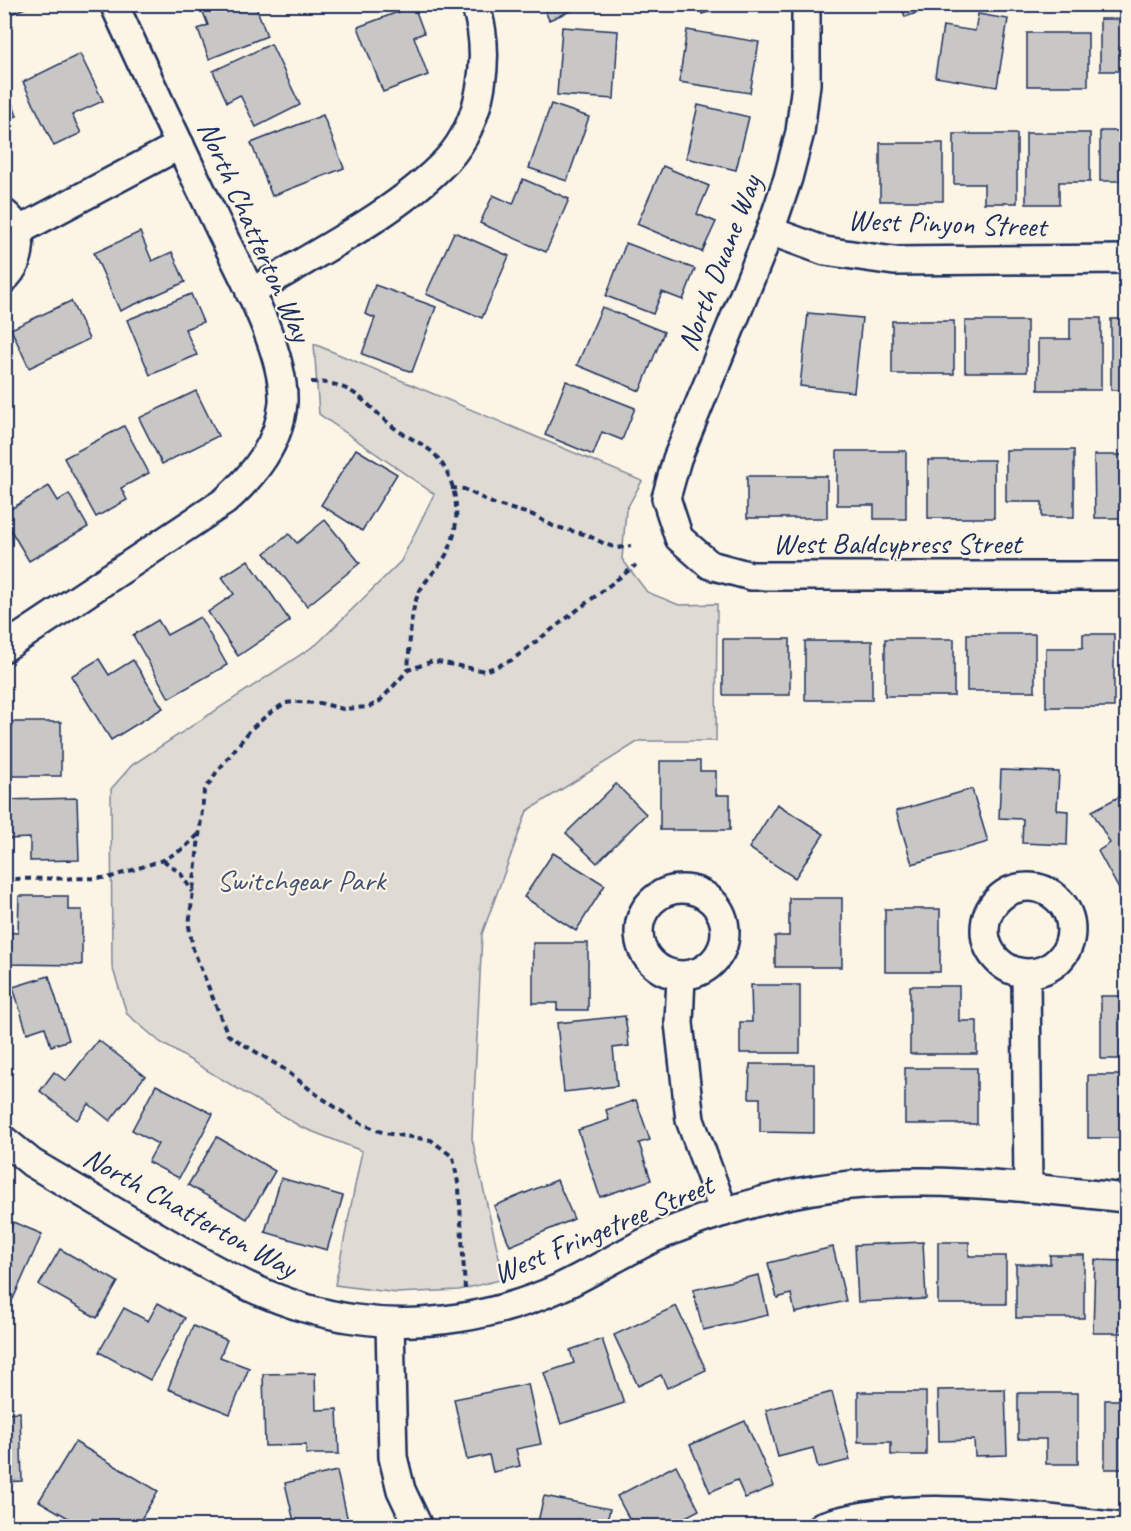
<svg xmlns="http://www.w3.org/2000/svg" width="1131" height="1531" font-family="Caveat,sans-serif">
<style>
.green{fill:#dfdbd4;stroke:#7d8599;stroke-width:1.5}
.building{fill:#c8c7c6;stroke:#1b2f5e;stroke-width:1.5}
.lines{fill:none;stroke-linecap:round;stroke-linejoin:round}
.street-casing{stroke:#1b2f5e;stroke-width:32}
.path{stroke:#1b2f5e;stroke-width:4;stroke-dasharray:6 4.5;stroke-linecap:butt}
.street{stroke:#fcf5e5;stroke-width:27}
.labels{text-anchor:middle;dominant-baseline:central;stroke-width:4.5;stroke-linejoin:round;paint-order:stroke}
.street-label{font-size:30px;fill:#1b2f5e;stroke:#fcf5e5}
.park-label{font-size:30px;fill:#425176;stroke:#fcf5e5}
</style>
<rect width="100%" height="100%" fill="#fcf5e5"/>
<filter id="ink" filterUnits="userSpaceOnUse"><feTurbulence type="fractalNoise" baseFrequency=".0167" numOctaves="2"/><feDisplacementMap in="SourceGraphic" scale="12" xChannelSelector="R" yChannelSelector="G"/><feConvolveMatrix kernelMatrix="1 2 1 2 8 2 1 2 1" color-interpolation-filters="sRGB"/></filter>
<g filter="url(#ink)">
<polygon class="green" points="314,344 642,481 626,510 622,559 647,592 679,605 717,604 716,741 639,741 527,811 482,934 472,1139 504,1279 459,1290 397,1293 335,1285 362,1151 301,1127 160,1042 127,1014 112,966 111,789 132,765 317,644 401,561 434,494 319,414"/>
<g class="building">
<polygon points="4,4 34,4 4,17"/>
<polygon points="200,4 255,4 267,36 209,59 198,29 208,25"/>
<polygon points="542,4 587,4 549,20"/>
<polygon points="699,4 734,4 702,14"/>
<polygon points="901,4 943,4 905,17"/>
<polygon points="414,6 424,33 414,37 428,75 383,92 358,27"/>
<polygon points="978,14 1008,19 997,87 935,77 943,26 975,31"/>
<rect x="1100" y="19" width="26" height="52"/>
<polygon points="562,27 618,31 614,99 557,95"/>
<polygon points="687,30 759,42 750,93 679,82"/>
<rect x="1027" y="33" width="61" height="53"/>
<polygon points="271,44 300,105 256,127 240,95 227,102 213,71"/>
<polygon points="80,54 103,101 72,115 81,133 54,146 23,82"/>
<polygon points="4,81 17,116 4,120"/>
<polygon points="551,104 589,117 567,181 529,168"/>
<polygon points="698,105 749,117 736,170 686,158"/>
<polygon points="323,115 344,168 272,196 251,143"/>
<rect x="1100" y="131" width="26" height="50"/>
<polygon points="1026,133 1090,133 1090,182 1059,182 1059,204 1026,204"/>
<polygon points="954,134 1017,134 1017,203 984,203 984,184 954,184"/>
<rect x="880" y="143" width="63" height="58"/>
<polygon points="663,166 709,186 697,214 716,222 702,252 637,224"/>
<polygon points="523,179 569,199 546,252 480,223 493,195 513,204"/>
<polygon points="140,232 152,261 172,252 185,282 120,311 94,253"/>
<polygon points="454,232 509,256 482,318 426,294"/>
<polygon points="626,243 695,269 683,300 662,292 653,314 606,296"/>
<polygon points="375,285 436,307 412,372 362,354 375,318 365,314"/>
<polygon points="191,294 203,322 185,329 197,355 150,375 127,320"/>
<polygon points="71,301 89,339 29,368 11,329"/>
<polygon points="602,307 664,332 640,391 577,365"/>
<polygon points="808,313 862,318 854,392 800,386"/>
<polygon points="1070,318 1101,318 1101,390 1038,390 1038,339 1070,339"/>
<rect x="1111" y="319" width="15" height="71"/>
<rect x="892" y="321" width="62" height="53"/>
<rect x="965" y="321" width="62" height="51"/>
<polygon points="566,381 635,408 622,440 602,432 593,455 545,435"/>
<polygon points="196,391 218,436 162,464 139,418"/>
<polygon points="124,426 149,473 121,488 127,500 96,517 64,458"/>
<polygon points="356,449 397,474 362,531 321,505"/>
<polygon points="1006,450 1074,450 1074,517 1042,517 1042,502 1006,502"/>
<polygon points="837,451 906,451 906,519 874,519 874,505 837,505"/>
<polygon points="1094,455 1126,455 1126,518 1095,518"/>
<rect x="928" y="460" width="66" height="58"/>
<rect x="747" y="476" width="80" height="42"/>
<polygon points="49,486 58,501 69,494 88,527 29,561 4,519 4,513"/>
<polygon points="325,520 360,563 307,606 265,553 289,534 297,543"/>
<polygon points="248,560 290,621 238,656 208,612 234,594 222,577"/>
<polygon points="200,617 227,665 169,698 133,635 158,620 167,635"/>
<rect x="967" y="634" width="68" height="57"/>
<polygon points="1083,634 1114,634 1114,707 1046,707 1046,648 1083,648"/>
<polygon points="1124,634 1126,634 1126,702 1125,702"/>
<rect x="723" y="639" width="67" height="56"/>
<rect x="885" y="639" width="69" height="57"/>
<rect x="805" y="641" width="67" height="59"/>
<polygon points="99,659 109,675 133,660 163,708 111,740 71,676"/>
<rect x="12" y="722" width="49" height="54"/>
<polygon points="660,761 700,761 700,771 716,771 716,795 730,795 730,830 660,830"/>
<polygon points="1001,770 1059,772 1057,810 1068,811 1067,845 1022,843 1023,819 999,818"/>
<polygon points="616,784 646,814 597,863 566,833"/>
<polygon points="972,789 988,842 912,864 896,811"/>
<polygon points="1126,793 1126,887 1120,891 1098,851 1110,843 1092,811"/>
<polygon points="77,798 79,860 30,861 30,838 7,839 6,800"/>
<polygon points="777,804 824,834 795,878 749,848"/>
<polygon points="553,853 605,885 576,931 524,897"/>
<polygon points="19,896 68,896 68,910 82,910 82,965 4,964 4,932 18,933"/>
<polygon points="789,898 842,898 842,967 775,967 775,936 789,936"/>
<rect x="885" y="909" width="55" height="63"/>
<polygon points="533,943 588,943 588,1010 557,1010 557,1003 533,1003"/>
<polygon points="49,976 69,1040 51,1046 45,1027 27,1033 13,987"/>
<polygon points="751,985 800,985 800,1053 740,1053 740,1022 752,1022"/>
<polygon points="910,986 959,986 959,1021 977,1021 977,1054 910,1054"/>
<rect x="1101" y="996" width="25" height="63"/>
<polygon points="625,1016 629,1046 613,1048 617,1086 564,1092 557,1023"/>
<polygon points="98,1040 145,1076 110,1121 89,1104 77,1120 40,1091 54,1072 66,1081"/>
<polygon points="750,1064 814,1064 814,1133 760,1132 760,1098 749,1098"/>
<rect x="905" y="1068" width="72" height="56"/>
<rect x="1088" y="1075" width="38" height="63"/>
<polygon points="156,1085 213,1114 179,1178 148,1162 158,1144 132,1130"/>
<polygon points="636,1100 650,1140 639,1143 651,1180 600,1197 578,1130 609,1120 606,1110"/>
<polygon points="217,1137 275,1171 247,1219 188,1185"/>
<polygon points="281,1178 343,1196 327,1250 265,1232"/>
<polygon points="557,1180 574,1219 510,1246 494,1206"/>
<polygon points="13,1222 42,1234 13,1299 4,1295 4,1237 6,1238"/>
<polygon points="923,1242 926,1299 858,1302 855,1245"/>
<polygon points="938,1242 969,1242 969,1256 1006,1256 1006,1304 938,1304"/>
<polygon points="833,1247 846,1301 795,1313 791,1294 777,1298 768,1263"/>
<polygon points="60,1249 118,1282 97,1318 39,1285"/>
<polygon points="1050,1255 1084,1255 1084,1318 1016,1318 1016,1264 1050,1264"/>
<polygon points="1095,1260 1126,1261 1126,1333 1093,1333"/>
<polygon points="759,1275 768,1315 703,1330 693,1290"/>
<polygon points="158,1303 185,1318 150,1380 99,1352 124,1308 148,1321"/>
<polygon points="676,1306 706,1370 667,1388 661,1375 638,1386 614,1335"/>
<polygon points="193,1326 227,1340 220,1357 249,1368 230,1414 168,1389"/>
<polygon points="602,1339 624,1403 561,1424 544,1373 574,1363 570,1350"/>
<polygon points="315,1373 316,1410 337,1409 339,1454 306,1454 306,1445 265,1446 263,1374"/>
<polygon points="528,1384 541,1444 516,1449 520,1466 493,1472 489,1455 467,1460 454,1399"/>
<polygon points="1005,1389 1007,1455 975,1456 974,1440 939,1441 938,1390"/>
<polygon points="832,1392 850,1460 818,1468 813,1448 778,1457 766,1410"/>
<polygon points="858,1392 926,1392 926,1455 891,1455 891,1442 858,1442"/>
<polygon points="1018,1393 1078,1393 1078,1464 1046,1464 1046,1439 1018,1439"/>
<rect x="1105" y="1400" width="21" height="69"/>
<polygon points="20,1412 22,1481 4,1482 4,1413"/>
<polygon points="745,1421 774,1486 745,1498 737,1480 710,1492 690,1445"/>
<polygon points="75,1442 158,1491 137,1526 82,1526 39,1501"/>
<polygon points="676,1465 699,1510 674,1523 676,1526 633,1526 617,1496"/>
<polygon points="337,1471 349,1526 295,1526 285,1483"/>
<polygon points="544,1496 610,1509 606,1526 537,1526"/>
</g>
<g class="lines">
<g class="street-casing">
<g id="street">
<polyline points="806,4 806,84 800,132 788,178 770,231 677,459 666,498 679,538 710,565 751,576 1126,576"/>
<path d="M 4,213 C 27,230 22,262 4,279"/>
<polyline points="18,231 180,145"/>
<polyline points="770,231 825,251 894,261 1126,259"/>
<path d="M 250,293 C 314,254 396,214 447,160 C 483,121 492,53 475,4"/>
<path d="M 4,648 L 225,501 C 254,475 280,443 283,402 C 285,349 238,268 215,219 C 181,148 147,76 114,4"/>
<circle cx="1028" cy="930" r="43"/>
<circle cx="682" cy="932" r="43"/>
<polyline points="1026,974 1028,1188"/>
<polyline points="681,976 679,1023 690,1120 724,1212"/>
<path d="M 4,1140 L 32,1163 C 74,1188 116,1212 158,1237 C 221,1274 281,1309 355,1319 C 423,1329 497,1316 559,1288 C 591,1273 621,1254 652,1239 C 683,1225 718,1213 751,1204 C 875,1167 1001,1185 1126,1198"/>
<polyline points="390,1323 393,1457 401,1490 418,1526"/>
<path d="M 822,1526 C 917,1497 1016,1516 1113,1526"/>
</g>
</g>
<g class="path">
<path d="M 311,382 C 353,382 362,401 392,426 C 406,438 424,442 437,457 C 460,484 463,530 443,560 C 435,572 422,583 417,597 C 409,620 410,646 408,670"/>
<polyline points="451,488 464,489 494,504 533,515 553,526 587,535 605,544 617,548 631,546"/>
<polyline points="163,860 181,874 193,892"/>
<polyline points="4,879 108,878 163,860 183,849 199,834"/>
<polyline points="465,1289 459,1188 453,1157 431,1140 384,1133 356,1121 316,1094 284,1069 228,1035 193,949 189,926 204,792 216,773 251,729 266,716 285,703 294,702 320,703 343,709 369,707 380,701 408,670 433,661 485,671 512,660 636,565"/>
</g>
<use href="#street" class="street"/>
</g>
</g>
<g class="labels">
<g class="street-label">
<text transform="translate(947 223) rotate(2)">West Pinyon Street</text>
<text transform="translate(255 231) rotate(66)">North Chatterton Way</text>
<text transform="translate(719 263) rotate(-69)">North Duane Way</text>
<text x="897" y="543">West Baldcypress Street</text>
<text transform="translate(190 1212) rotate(29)">North Chatterton Way</text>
<text transform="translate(603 1229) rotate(-23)">West Fringetree Street</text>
</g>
<g class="park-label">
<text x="301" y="880">Switchgear Park</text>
</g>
</g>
<rect width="1131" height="1531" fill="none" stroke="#fcf5e5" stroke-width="24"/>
<rect x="12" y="12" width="1107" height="1507" fill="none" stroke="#1b2f5e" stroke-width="2" filter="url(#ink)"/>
</svg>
